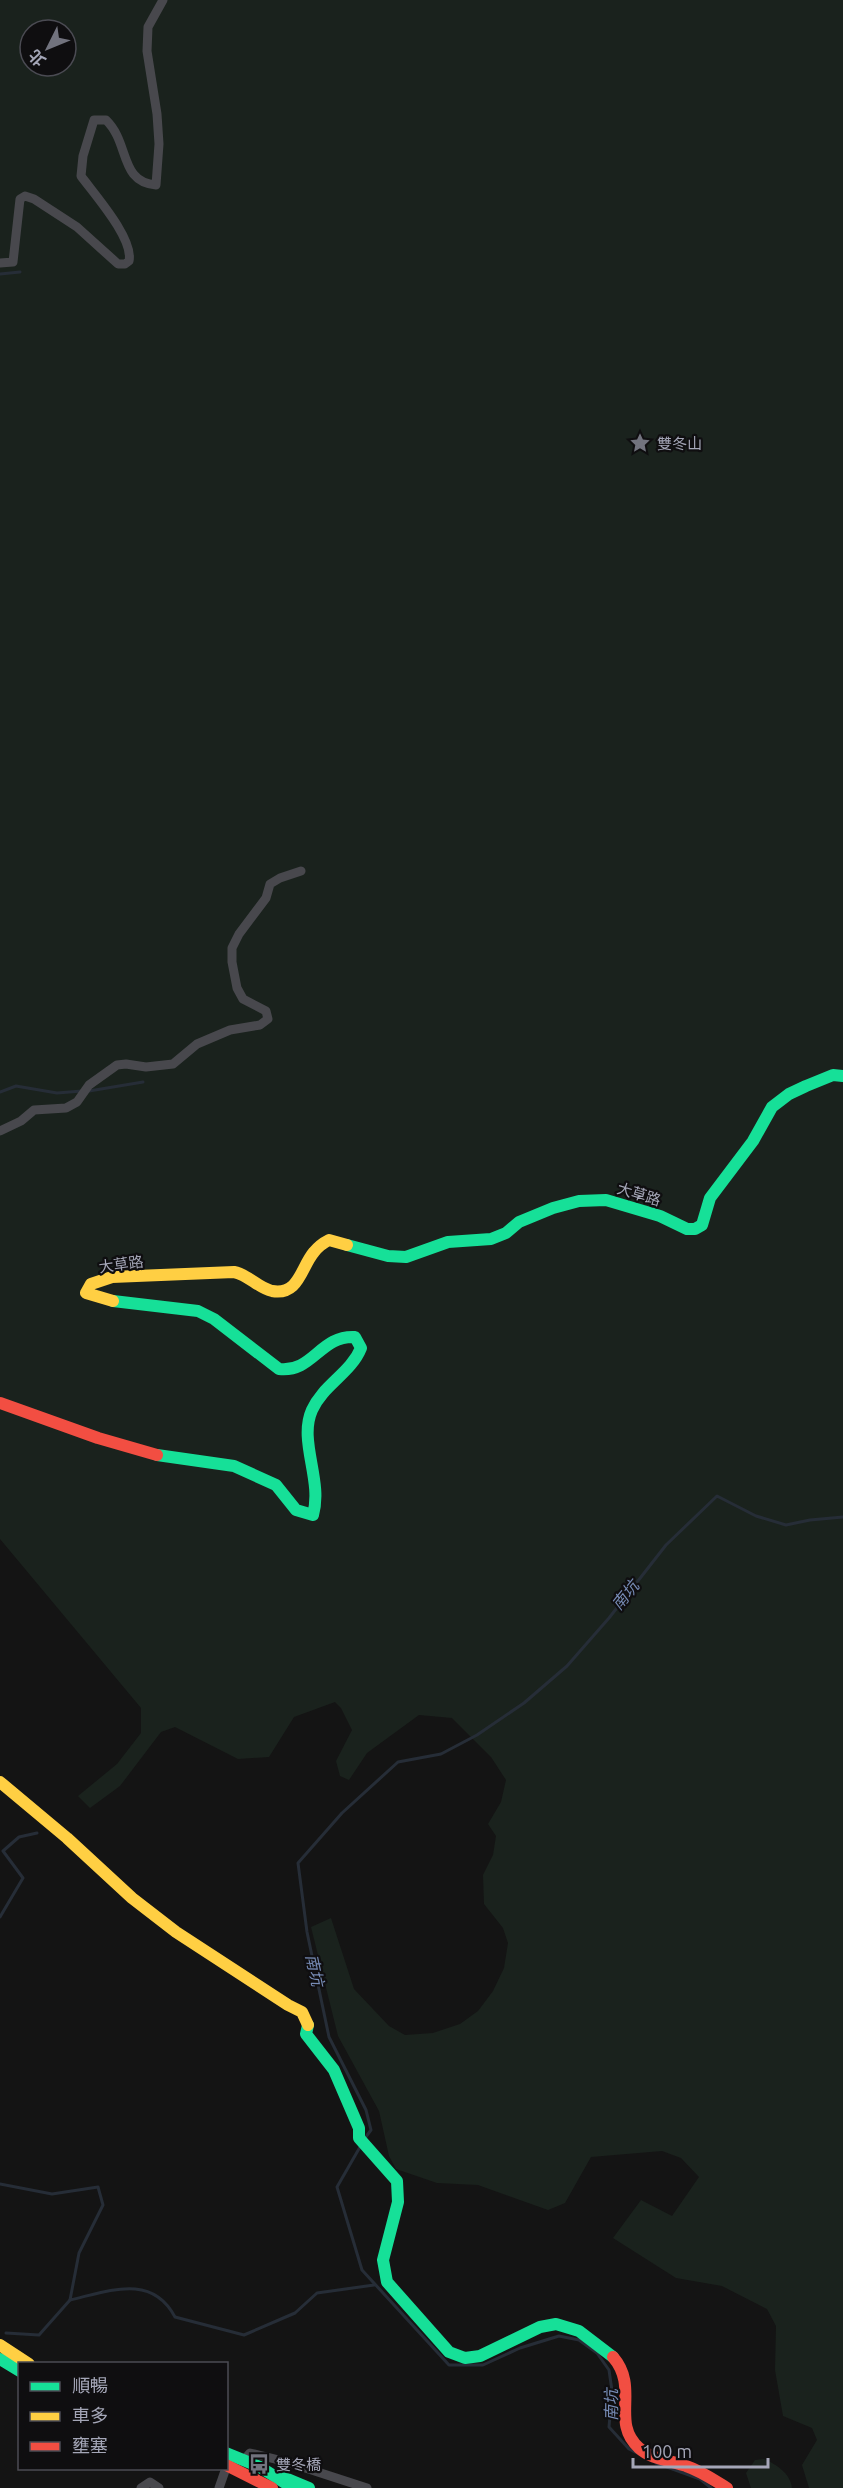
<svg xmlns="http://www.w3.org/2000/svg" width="843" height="2488" font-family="Ubuntu,'Noto Sans TC',sans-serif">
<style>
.green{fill:#1a221d;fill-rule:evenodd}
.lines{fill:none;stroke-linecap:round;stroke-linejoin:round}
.stream{stroke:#262d37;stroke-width:3}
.street{stroke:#48484d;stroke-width:9}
.fast{stroke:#16e098;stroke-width:12}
.slow{stroke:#ffcf43;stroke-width:12}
.jam{stroke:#f24e42;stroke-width:12}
.labels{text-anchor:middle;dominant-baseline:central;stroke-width:4.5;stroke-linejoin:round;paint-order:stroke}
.poi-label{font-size:15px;fill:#a4a6b7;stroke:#0f0e10;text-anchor:start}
.street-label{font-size:15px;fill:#a4a6b7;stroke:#0f0e10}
.water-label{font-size:16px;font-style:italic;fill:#778cb6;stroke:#0f0e10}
</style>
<rect width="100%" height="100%" fill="#141414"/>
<g class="green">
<path d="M 0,0 L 843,0 L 843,2488 L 809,2488 L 802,2465 L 817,2440 L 812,2428 L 783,2416 L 775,2370 L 776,2326 L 767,2309 L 722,2286 L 676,2278 L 613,2238 L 641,2200 L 672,2216 L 699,2177 L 681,2158 L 662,2151 L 591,2157 L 565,2203 L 548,2210 L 478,2185 L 437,2183 L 396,2169 L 389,2156 L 379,2111 L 338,2036 L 311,1927 L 331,1918 L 354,1989 L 389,2026 L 405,2035 L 433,2033 L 460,2024 L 478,2011 L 493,1991 L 504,1968 L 508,1943 L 503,1928 L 484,1904 L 483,1875 L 493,1855 L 496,1836 L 488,1824 L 501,1802 L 506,1780 L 491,1757 L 452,1718 L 419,1715 L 367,1753 L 349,1780 L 340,1776 L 336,1761 L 352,1730 L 341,1708 L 335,1702 L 294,1717 L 269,1757 L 238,1759 L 175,1727 L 161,1732 L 120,1786 L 90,1808 L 78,1796 L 117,1764 L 141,1733 L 141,1708 L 0,1539 ZM 30,30 L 66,30 L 66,66 L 30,66 Z"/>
<path d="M 764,2459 C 777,2465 790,2473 792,2488 L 751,2488 L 746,2473 L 755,2460 Z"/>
</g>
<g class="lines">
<g class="stream">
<polyline points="0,274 20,272"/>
<polyline points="89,1091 143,1082"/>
<polyline points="0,1092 16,1086 57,1093 82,1091"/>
<polyline points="0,1917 23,1878 3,1851 19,1837 37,1833"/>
<polyline points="365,2138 371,2130 366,2110 329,2037 307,1932 298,1863 342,1813 398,1762 441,1754 477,1735 524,1703 567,1666 609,1618 666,1545 717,1496 756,1516 786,1525 810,1520 843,1517"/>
<polyline points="360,2147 337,2187 362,2270 449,2365 483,2365 520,2348 559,2336 579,2340 597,2353 609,2370 612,2391 609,2427 629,2449 637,2453"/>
<path d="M 0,2184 L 52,2194 L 98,2187 L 103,2205 L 79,2253 L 70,2300 C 109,2291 152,2273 175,2317 L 244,2335 L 295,2313 L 317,2293 L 374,2285"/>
<polyline points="6,2333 39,2335 70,2300"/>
<polyline points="656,2463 700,2479 711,2488"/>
</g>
<g class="street">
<path d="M 0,263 L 13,262 L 20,199 L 25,196 L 34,199 L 77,227 L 118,264 L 125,264 L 129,261 C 134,239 95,195 81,176 L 83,156 L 94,120 L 106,120 C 130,143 119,182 156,185 L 159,144 L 157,114 L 147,51 L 148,27 L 163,0"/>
<polyline points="0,1131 21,1121 34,1110 66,1108 77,1102 89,1085 117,1065 126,1064 146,1067 173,1064 197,1044 230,1030 260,1025 268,1019 266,1011 243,999 237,988 232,962 232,948 239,934 266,898 270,884 280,878 301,871"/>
<polyline points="244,2460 250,2453 287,2462 367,2488"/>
<polyline points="141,2488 150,2482 159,2488"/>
<polyline points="219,2488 226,2468"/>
</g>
<g class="fast">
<polyline points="347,1245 388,1256 406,1257 448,1242 491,1239 506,1233 519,1222 553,1208 579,1201 606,1200 660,1216 687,1229 695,1229 702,1225 710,1198 753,1141 772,1107 789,1094 806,1086 833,1075 843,1076"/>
<path d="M 113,1301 L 198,1311 L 214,1319 L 279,1369 C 313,1373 320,1335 355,1337 L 361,1348 C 351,1373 323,1385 312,1410 C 298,1441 323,1480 313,1515 L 296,1510 L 276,1485 L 234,1466 L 157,1455"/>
<polyline points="308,2025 306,2034 334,2070 359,2128 359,2138 397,2181 398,2202 383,2260 387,2282 449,2352 465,2358 480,2356 540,2327 556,2324 579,2331 613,2357"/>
<polyline points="0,2359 20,2371"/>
<polyline points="226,2453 260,2467 293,2488"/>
<polyline points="285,2478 309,2488"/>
</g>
<g class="slow">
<path d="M 113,1301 L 86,1293 L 91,1284 L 112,1277 L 234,1272 C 249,1275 258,1288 272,1291 C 299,1296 301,1267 314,1252 C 318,1247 323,1243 329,1240 L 347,1245"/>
<polyline points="0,1782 67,1838 132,1898 176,1932 288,2005 302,2012 308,2025"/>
<polyline points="0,2345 29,2364"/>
</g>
<g class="jam">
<polyline points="0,1403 98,1438 157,1455"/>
<path d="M 613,2357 C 640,2388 610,2422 639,2448 C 652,2460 670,2460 686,2466 C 701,2471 714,2480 727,2488"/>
<polyline points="226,2465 272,2488"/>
</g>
</g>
<defs>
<g id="sight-bare" transform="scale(1.62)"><path d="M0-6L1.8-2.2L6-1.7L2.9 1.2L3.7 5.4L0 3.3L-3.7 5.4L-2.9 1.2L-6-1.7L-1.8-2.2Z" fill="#72737e" stroke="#0f0e10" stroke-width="2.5" paint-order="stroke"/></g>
<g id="bus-bare" transform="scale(1.62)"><path d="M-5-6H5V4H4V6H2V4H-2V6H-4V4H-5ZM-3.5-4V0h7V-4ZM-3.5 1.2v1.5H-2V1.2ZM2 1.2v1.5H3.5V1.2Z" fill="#72737e" stroke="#0f0e10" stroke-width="2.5" paint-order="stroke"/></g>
</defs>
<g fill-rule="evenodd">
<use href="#sight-bare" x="640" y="443"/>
<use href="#bus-bare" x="259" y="2464"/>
</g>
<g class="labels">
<g class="poi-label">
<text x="657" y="443">雙冬山</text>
<text x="276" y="2464">雙冬橋</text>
</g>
<g class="street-label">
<text transform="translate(639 1194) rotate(17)">大草路</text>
<text transform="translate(121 1264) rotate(-8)">大草路</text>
</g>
<g class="water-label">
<text transform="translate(625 1595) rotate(-51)">南坑</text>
<text transform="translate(315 1970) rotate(78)">南坑</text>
<text transform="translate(611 2405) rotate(-90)">南坑</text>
</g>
</g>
<rect x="18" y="2362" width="210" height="108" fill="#0f0e10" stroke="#4b4b53" stroke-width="1.5"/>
<rect x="30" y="2382" width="30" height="9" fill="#16e098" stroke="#4b4b53" stroke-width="1.5"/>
<text x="72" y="2392" font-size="18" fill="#a4a6b7">順暢</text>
<rect x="30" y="2412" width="30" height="9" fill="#ffcf43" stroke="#4b4b53" stroke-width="1.5"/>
<text x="72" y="2422" font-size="18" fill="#a4a6b7">車多</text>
<rect x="30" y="2442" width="30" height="9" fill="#f24e42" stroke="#4b4b53" stroke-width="1.5"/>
<text x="72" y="2452" font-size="18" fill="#a4a6b7">壅塞</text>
<g transform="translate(48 48) rotate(227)"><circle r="28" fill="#0f0e10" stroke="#4b4b53" stroke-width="1.5"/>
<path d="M0-4.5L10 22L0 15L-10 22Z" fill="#72737e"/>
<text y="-9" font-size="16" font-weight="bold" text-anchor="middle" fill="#a4a6b7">北</text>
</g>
<path d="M633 2458v9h135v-9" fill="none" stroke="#a4a6b7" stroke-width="3"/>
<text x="642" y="2458" font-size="18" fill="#a4a6b7" stroke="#0f0e10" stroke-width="4.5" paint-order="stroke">100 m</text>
</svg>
